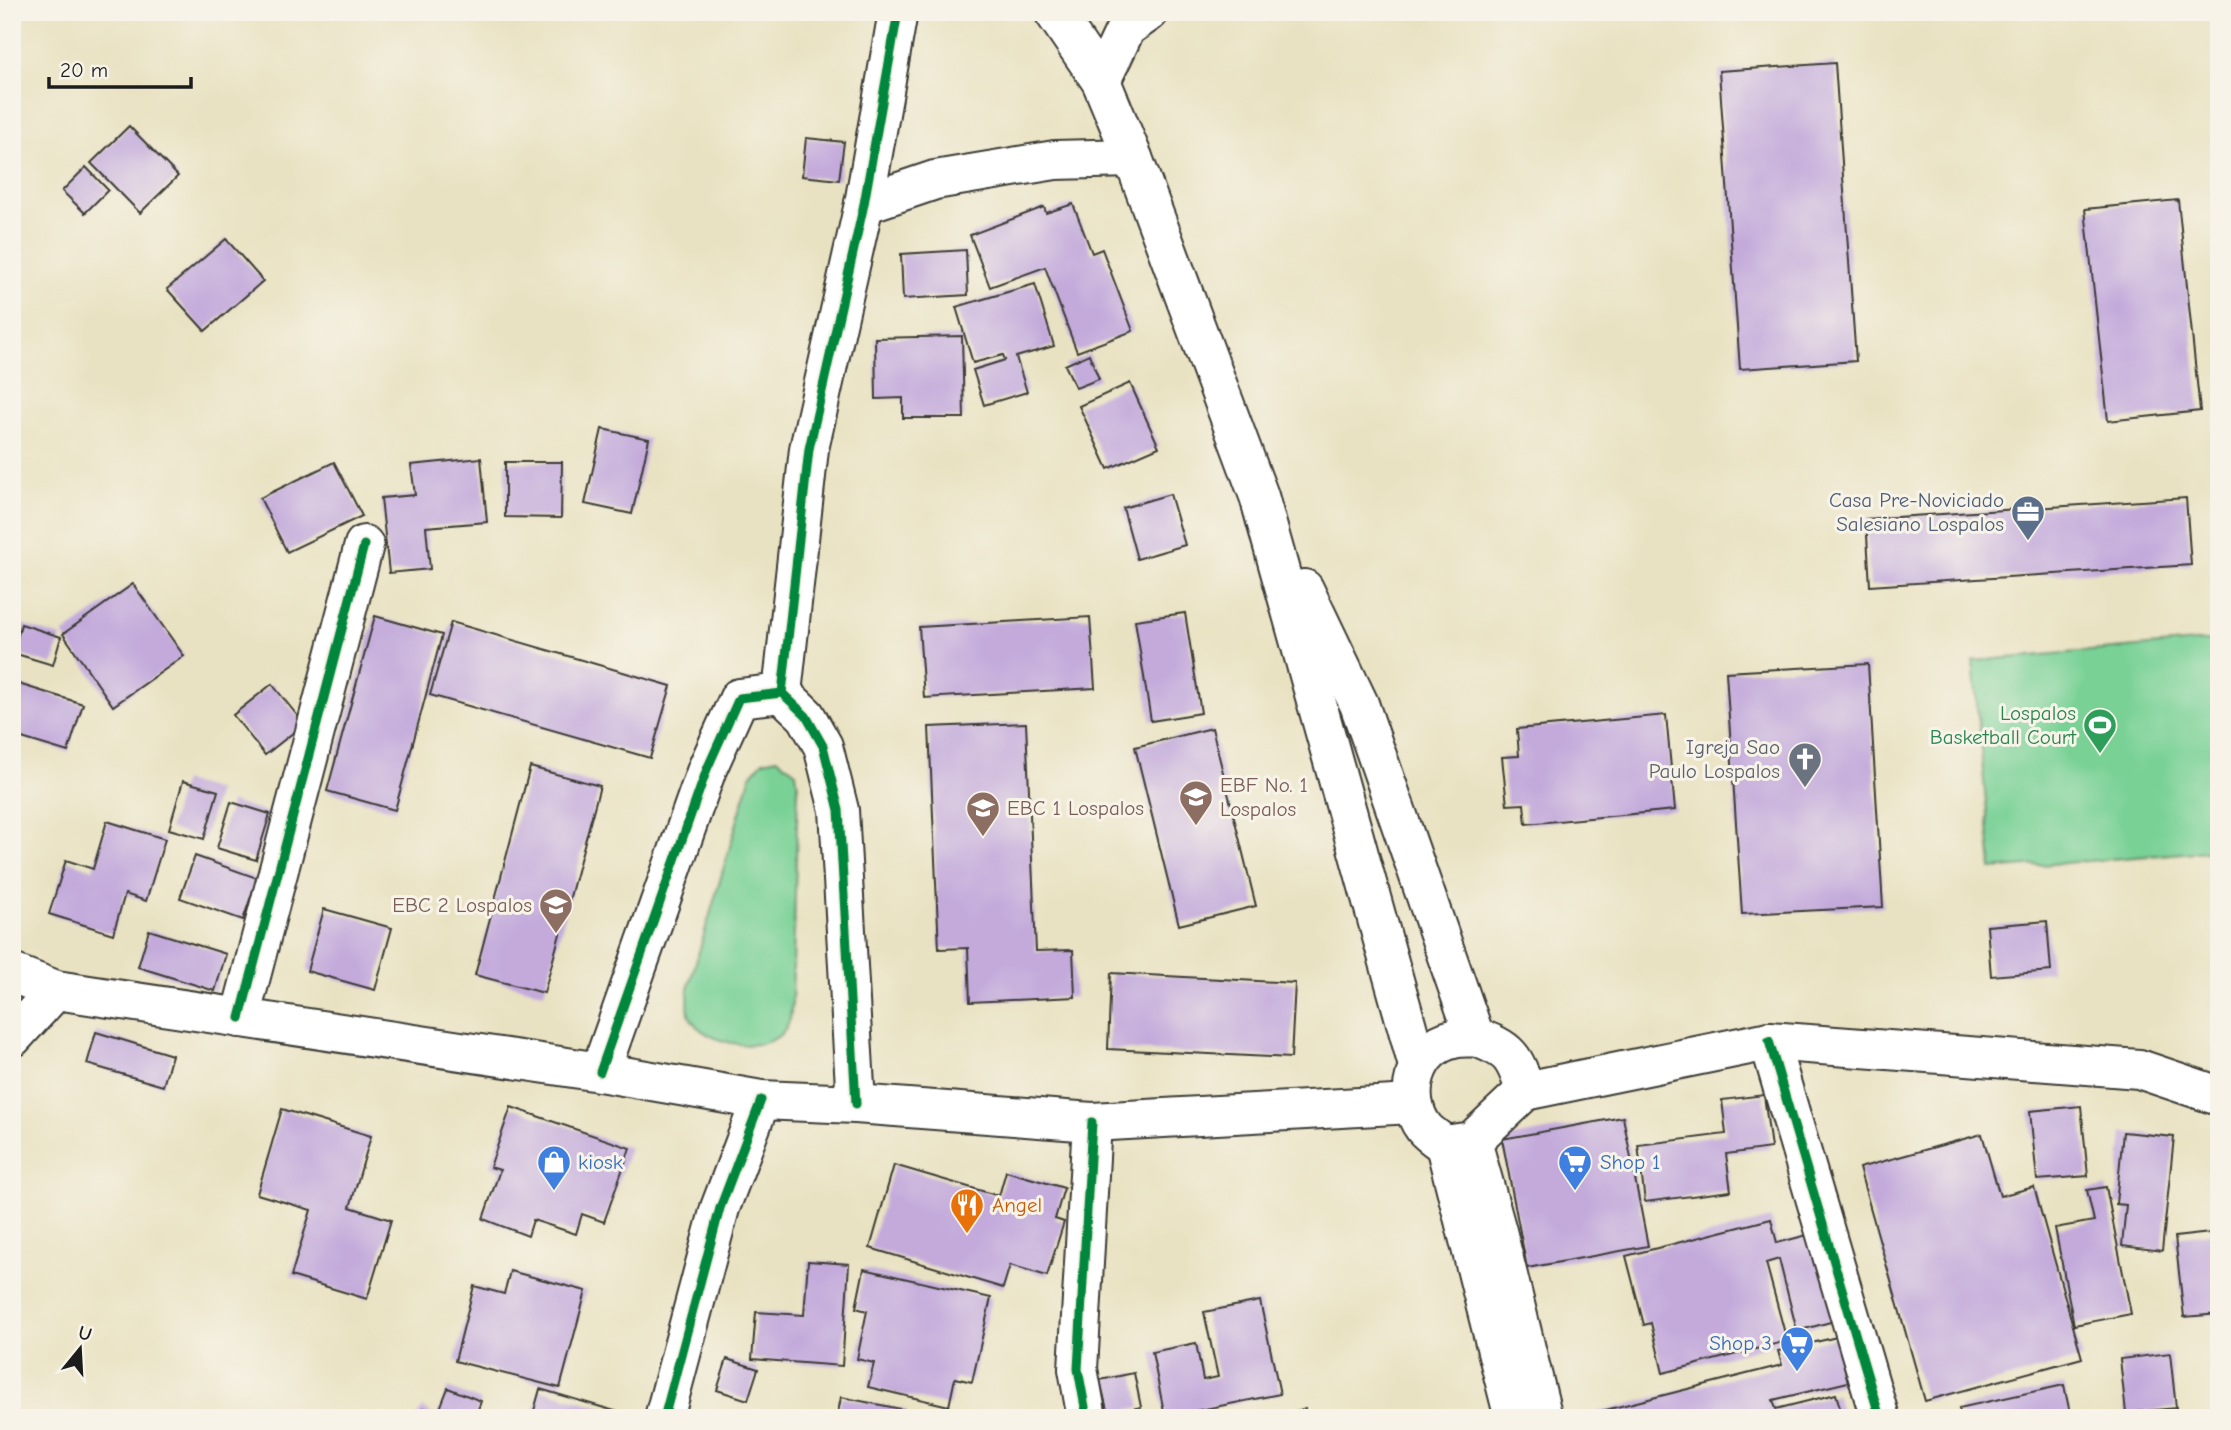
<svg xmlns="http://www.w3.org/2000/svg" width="2231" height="1430" font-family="'Comic Neue',sans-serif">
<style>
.green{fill:#79d196;stroke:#4a7659;stroke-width:2}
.building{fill:#c3aadb}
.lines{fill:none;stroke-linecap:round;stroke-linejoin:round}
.minor-casing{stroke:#3b3a35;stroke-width:42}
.major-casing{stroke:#3b3a35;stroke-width:42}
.minor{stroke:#fff;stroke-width:38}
.major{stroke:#fff;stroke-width:38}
.cycleway-casing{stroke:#f7f3e8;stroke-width:13}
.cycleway{stroke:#00873e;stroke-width:9}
.labels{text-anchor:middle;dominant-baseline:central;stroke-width:6;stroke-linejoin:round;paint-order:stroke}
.service-label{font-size:21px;fill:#4e5e75;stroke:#f7f3e8;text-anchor:end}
.leisure-label{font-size:21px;fill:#27864d;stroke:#f7f3e8;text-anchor:end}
.worship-label{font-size:21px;fill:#5b616d;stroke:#f7f3e8;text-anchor:end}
.education-label{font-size:21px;fill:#785e54;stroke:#f7f3e8;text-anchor:start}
.shop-label{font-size:21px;fill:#366cbe;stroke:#f7f3e8;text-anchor:start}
.food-label{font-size:21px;fill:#c56008;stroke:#f7f3e8;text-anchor:start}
</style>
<rect width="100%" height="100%" fill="#f7f3e8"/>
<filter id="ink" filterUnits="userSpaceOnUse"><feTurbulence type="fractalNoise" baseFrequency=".0143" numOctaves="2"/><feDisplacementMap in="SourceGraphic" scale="14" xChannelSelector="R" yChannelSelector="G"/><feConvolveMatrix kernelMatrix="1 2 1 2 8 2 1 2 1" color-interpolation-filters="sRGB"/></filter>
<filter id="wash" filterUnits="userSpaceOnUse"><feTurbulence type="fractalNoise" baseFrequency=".00686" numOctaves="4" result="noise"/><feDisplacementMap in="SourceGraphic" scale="28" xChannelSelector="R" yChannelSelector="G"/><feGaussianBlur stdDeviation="1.57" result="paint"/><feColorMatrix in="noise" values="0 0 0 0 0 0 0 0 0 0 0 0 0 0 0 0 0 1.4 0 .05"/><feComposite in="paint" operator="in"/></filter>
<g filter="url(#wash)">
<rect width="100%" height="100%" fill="#e9e2c2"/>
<g class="green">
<polygon points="2219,640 2219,850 1992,869 1973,661"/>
<path d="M 777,758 L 796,772 L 798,788 L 792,1002 C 791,1009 791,1018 788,1024 C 774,1058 704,1046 690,1017 C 687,1010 689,997 688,989 L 751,775 L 763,761 Z"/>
</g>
<g id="blocks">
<g class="building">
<polygon points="1835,63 1856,361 1740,369 1719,71"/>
<polygon points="129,126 178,176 140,213 91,163"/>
<polygon points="806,138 844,142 839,180 802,176"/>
<polygon points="86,167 108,190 85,213 62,191"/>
<polygon points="2178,200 2200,411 2108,421 2085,209"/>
<polygon points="1073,204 1092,253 1102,249 1133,331 1077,352 1045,267 990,287 970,235 1044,207 1046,213"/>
<polygon points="226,239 263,281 205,331 167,289"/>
<polygon points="966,250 968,295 903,299 901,254"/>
<polygon points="1035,284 1054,346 1016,357 1027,392 984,405 973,370 1005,360 1003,355 973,363 956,307"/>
<polygon points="962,336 964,418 903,418 903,398 876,399 875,338"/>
<polygon points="1089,354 1099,379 1076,388 1065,365"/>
<polygon points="1130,383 1159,447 1108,469 1079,406"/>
<polygon points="602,429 649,439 632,514 585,504"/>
<polygon points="481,458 487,522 426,527 430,569 389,573 381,498 415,495 411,465"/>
<polygon points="334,462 362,516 287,552 260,498"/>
<polygon points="505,462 562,462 561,518 505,517"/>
<polygon points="1170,494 1185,545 1137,559 1123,508"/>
<polygon points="2186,498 2191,565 1870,586 1866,519"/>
<polygon points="133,584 184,656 113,706 63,634"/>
<polygon points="1185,613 1201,713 1151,721 1135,620"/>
<polygon points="375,616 442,635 395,810 327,791"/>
<polygon points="1090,617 1095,688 924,698 919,627"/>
<polygon points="451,622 671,686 650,758 430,695"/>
<polygon points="21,624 61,637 53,665 13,653"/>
<polygon points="1868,664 1883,907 1742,914 1726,672"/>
<polygon points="12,682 83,704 68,752 12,735"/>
<polygon points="272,684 304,724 265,755 233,715"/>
<polygon points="1666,715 1675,810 1526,824 1524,804 1507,805 1502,757 1519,756 1517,729"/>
<polygon points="1026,723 1036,951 1073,950 1075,997 970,1002 968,948 939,949 929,727"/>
<polygon points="1212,728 1256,906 1179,925 1135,747"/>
<polygon points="530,767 600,786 544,993 475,975"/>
<polygon points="183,781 218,791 204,839 169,829"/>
<polygon points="231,802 270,814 256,860 217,848"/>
<polygon points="107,821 165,839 146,901 125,894 113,934 49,914 66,860 93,869"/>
<polygon points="195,856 257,878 243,920 180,898"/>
<polygon points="324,909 392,928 375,990 307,971"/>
<polygon points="2047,921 2051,971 1991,976 1987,926"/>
<polygon points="149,930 226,954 215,991 138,967"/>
<polygon points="1111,973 1295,983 1291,1058 1108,1049"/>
<polygon points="96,1032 172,1055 163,1086 87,1064"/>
<polygon points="1764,1095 1771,1148 1726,1154 1731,1191 1645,1202 1638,1145 1726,1134 1722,1100"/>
<polygon points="2081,1106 2088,1176 2037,1180 2030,1111"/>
<polygon points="511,1107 630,1148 604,1222 582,1214 576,1234 533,1220 528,1236 483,1219 500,1170 490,1167"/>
<polygon points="282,1109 371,1136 350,1207 391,1220 367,1299 291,1276 311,1210 257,1194"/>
<polygon points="1623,1117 1648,1246 1527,1268 1502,1139"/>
<polygon points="2123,1132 2174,1137 2162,1251 2122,1246 2126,1205 2116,1204"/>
<polygon points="1982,1134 2000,1196 2034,1187 2082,1358 1925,1401 1859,1168"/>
<polygon points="894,1165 999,1196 1006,1171 1064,1188 1055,1219 1064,1222 1047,1276 1010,1265 1003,1288 870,1248"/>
<polygon points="2106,1187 2131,1314 2074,1325 2055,1228 2094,1221 2087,1190"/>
<polygon points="1771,1219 1777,1243 1815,1233 1838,1320 1797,1331 1779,1259 1766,1263 1787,1341 1663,1373 1651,1323 1644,1325 1626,1256"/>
<polygon points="2219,1232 2219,1314 2184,1317 2175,1237"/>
<polygon points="808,1261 849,1264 842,1366 752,1359 756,1312 804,1315"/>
<polygon points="864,1269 991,1298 972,1382 955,1378 949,1406 868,1387 874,1363 857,1359 867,1311 856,1308"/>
<polygon points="510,1271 586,1291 560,1388 455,1361 474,1286 504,1294"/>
<polygon points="1260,1301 1280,1394 1165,1417 1152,1352 1196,1343 1203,1380 1218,1377 1204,1312"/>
<polygon points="1837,1337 1848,1382 1773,1400 1776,1409 1836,1394 1843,1418 1574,1418 1782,1365 1778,1351"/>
<polygon points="2170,1353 2176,1408 2126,1413 2120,1359"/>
<polygon points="727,1359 758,1369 748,1400 717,1390"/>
<polygon points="1134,1373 1141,1407 1108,1414 1100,1380"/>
<polygon points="2064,1385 2071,1418 1961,1418 1959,1408"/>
<polygon points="448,1388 481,1401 475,1418 437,1416"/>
<polygon points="540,1389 618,1412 616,1418 532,1418"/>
<polygon points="841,1397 906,1410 905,1418 837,1418"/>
<polygon points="423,1408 437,1418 415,1418"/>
<polygon points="1305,1409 1308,1418 1280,1418 1280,1417"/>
</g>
</g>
</g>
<g filter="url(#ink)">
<use href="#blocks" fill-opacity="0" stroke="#3b3a35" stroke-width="2"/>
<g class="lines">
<g class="minor-casing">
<g id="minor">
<polyline points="1101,81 1126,28 1149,12"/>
<polyline points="864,204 935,180 1055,160 1133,158"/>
<polyline points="782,693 809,449 864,204 898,12"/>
<polyline points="240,1018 364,545"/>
<polyline points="12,1038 56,990"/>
<polyline points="1769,1041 1880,1418"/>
<polyline points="600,1072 707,769 739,698 782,693 806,716 823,746 839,810 856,1104"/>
<polyline points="1472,1141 1497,1231 1543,1418"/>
<polyline points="1445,1145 1514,1418"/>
<polyline points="664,1418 720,1208 761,1100"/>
<polyline points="1087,1418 1078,1369 1092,1122"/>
</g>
</g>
<g class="major-casing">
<g id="major">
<polyline points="1054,12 1101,81 1133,158 1259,496 1418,1066"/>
<polyline points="1304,589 1359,704 1475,1037"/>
<polyline points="12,973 56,990 600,1072 761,1100 856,1104 1092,1122 1412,1104"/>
<path d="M 1475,1037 C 1509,1049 1515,1056 1525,1091 L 1472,1141 L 1445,1145 C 1438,1140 1429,1134 1424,1128 C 1401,1097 1414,1048 1453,1039 C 1460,1037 1468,1038 1475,1037 Z"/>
<polyline points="1525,1091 1769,1041 2139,1069 2219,1096"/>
</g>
</g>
<use href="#minor" class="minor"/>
<use href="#major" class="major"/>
<g class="cycleway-casing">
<g id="cycleway">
<polyline points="782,693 809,449 864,204 898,12"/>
<polyline points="240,1018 364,545"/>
<polyline points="1769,1041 1880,1418"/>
<polyline points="600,1072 707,769 739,698 782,693 806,716 823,746 839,810 856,1104"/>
<polyline points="664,1418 720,1208 761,1100"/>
<polyline points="1087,1418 1078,1369 1092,1122"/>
</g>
</g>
<use href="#cycleway" class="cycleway"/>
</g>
</g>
<defs>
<g id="office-pin" transform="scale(1.75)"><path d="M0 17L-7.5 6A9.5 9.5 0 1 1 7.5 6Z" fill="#5c6f8a" stroke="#f7f3e8"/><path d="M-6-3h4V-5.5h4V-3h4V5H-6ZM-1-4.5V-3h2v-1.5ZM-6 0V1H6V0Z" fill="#fff"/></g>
<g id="stadium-pin" transform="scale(1.75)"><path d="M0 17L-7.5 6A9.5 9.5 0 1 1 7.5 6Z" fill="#2e9e5b" stroke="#f7f3e8"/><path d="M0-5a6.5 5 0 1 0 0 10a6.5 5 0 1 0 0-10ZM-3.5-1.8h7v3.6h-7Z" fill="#fff"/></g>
<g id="church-pin" transform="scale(1.75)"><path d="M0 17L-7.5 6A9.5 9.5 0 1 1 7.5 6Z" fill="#6b7280" stroke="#f7f3e8"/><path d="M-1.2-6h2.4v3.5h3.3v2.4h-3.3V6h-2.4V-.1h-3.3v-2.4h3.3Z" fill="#fff"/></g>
<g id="school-pin" transform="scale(1.75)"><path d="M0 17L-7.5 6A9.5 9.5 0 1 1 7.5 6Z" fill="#8d6e63" stroke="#f7f3e8"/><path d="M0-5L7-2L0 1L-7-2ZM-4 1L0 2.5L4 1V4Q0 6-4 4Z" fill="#fff"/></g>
<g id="shop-pin" transform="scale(1.75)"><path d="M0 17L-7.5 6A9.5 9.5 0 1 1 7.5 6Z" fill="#3f7fe0" stroke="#f7f3e8"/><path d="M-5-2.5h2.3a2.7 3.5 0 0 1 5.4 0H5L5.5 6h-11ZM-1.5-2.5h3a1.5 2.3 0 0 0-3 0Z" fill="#fff"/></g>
<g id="supermarket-pin" transform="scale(1.75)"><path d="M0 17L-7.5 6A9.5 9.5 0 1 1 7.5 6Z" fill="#3f7fe0" stroke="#f7f3e8"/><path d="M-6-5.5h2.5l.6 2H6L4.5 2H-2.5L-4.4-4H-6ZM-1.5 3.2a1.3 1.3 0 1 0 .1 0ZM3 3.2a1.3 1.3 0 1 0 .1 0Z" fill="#fff"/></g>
<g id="restaurant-pin" transform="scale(1.75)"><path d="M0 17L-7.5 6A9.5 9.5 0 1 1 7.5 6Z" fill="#e8710a" stroke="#f7f3e8"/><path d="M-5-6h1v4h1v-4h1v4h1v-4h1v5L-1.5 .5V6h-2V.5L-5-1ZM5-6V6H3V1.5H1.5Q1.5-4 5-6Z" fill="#fff"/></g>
</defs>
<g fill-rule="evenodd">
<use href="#office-pin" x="2028" y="512"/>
<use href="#stadium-pin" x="2100" y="725"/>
<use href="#church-pin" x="1805" y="759"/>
<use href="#school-pin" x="1196" y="797"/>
<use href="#school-pin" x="983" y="808"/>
<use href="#school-pin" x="556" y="905"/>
<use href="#shop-pin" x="554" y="1162"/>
<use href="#supermarket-pin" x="1575" y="1162"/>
<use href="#restaurant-pin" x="967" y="1205"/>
<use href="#supermarket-pin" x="1797" y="1343"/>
</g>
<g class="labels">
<g class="service-label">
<text x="2004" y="500">Casa Pre-Noviciado<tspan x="2004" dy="24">Salesiano Lospalos</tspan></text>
</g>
<g class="leisure-label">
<text x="2076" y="713">Lospalos<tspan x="2076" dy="24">Basketball Court</tspan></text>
</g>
<g class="worship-label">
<text x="1780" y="747">Igreja Sao<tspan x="1780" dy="24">Paulo Lospalos</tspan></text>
</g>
<g class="education-label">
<text x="1220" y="785">EBF No. 1<tspan x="1220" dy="24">Lospalos</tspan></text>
<text x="1007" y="808">EBC 1 Lospalos</text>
<text x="532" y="905" text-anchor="end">EBC 2 Lospalos</text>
</g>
<g class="shop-label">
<text x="578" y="1162">kiosk</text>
<text x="1600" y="1162">Shop 1</text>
<text x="1772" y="1343" text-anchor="end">Shop 3</text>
</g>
<g class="food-label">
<text x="992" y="1205">Angel</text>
</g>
</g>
<rect width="2231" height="1430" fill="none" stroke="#f7f3e8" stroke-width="42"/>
<g transform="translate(80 1349) rotate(18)" stroke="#f7f3e8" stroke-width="5" paint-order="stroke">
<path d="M0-5L12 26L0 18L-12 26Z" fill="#1c1c1c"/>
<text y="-10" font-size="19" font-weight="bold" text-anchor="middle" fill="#1c1c1c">U</text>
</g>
<path d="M49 77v10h142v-10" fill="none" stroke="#1c1c1c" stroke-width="3.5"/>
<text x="60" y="77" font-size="21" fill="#1c1c1c" stroke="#f7f3e8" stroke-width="5" paint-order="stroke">20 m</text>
</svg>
